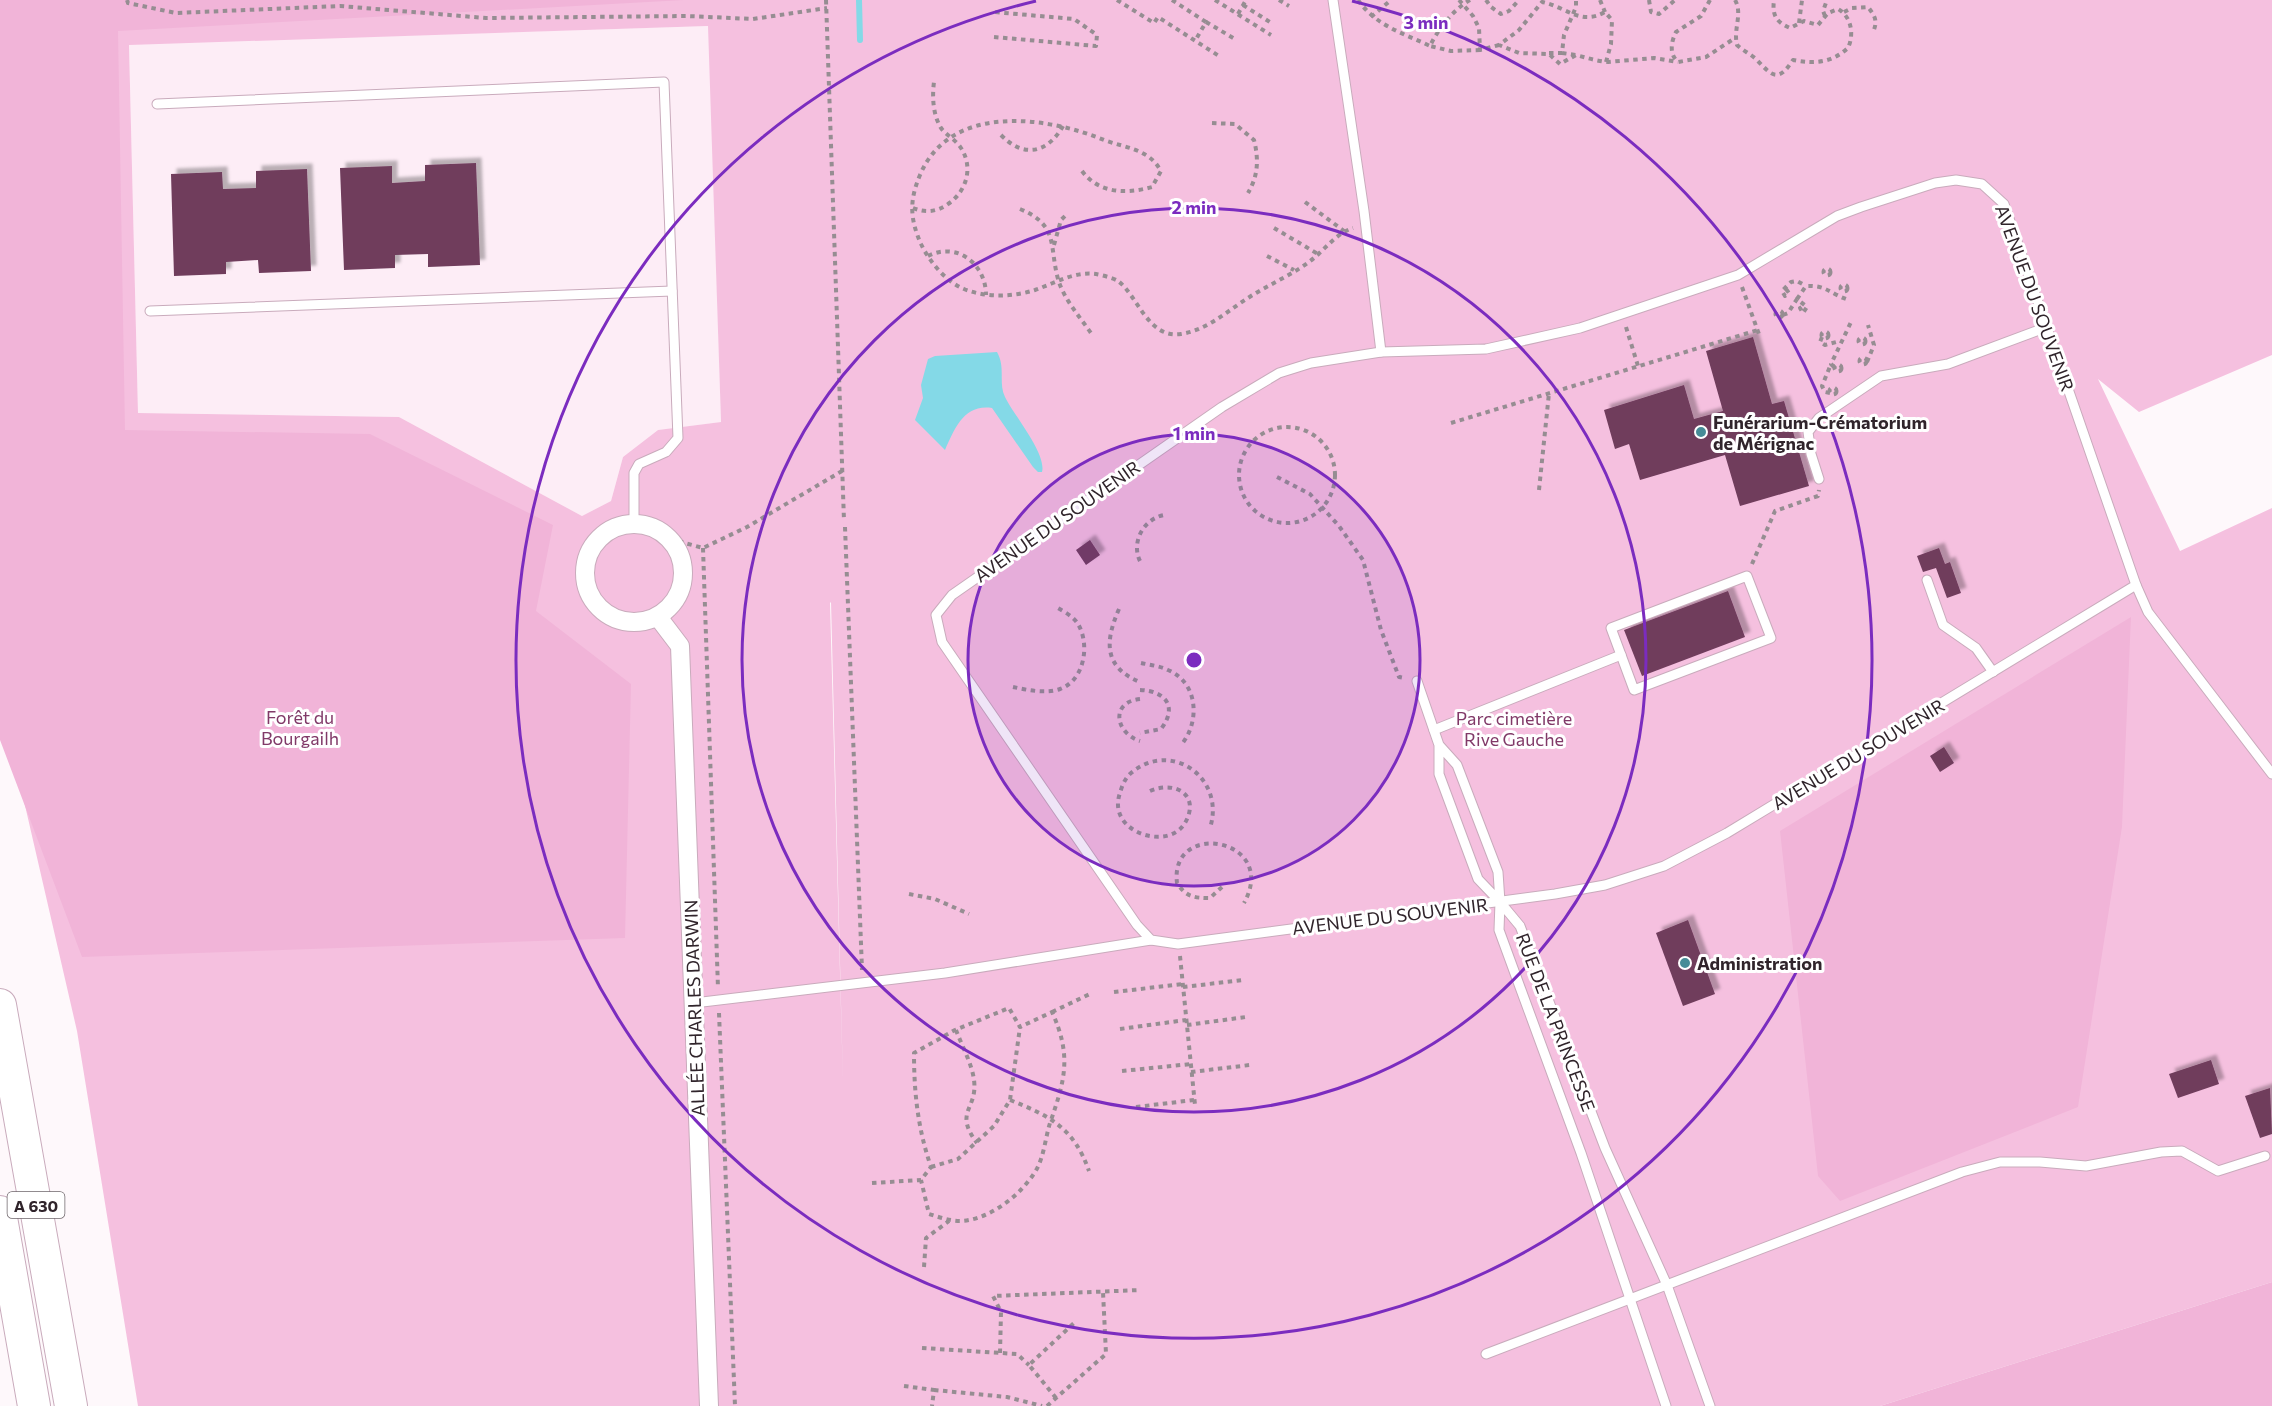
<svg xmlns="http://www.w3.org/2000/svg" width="2272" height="1406" font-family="Commissioner,sans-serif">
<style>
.built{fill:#fdedf6}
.green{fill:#f5c0df;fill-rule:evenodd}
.forest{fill:#f1b4d8}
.water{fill:#84d9e7}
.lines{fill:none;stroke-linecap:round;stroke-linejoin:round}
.stream{stroke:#84d9e7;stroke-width:6}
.building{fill:#6f3c5c;filter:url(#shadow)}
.lane-casing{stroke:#c9abbc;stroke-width:11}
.street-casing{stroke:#c9abbc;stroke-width:20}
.highway-casing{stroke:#c9abbc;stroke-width:34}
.path{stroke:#968d92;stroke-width:4;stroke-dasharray:4.5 4.5;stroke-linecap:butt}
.lane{stroke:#fff;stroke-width:9}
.street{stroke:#fff;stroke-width:18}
.highway{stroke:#fff;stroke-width:32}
.ring{fill:none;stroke:#7b2cbf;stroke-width:3}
.poi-dot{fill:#468c97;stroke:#fff;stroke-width:2}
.labels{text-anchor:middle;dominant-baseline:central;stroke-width:6;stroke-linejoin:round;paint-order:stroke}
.shield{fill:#fff;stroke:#6e666b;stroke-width:1.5}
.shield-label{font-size:16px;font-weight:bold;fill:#30242b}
.street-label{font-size:18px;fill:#30242b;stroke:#fff}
.poi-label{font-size:18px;font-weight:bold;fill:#30242b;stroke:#fff;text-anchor:start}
.park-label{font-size:18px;fill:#813968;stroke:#fff}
.centre{fill:#7b2cbf;stroke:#fff;stroke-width:3}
.ring-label{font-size:18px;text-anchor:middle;font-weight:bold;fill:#7b2cbf;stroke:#fff;stroke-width:6;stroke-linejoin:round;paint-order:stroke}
</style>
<defs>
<filter id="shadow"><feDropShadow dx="5.5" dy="-5.5" stdDeviation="1.5" flood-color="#0004"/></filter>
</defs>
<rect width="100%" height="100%" fill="#fef8fb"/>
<polygon class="built" points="709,26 721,422 658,430 623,457 611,501 582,516 399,417 138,413 129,44"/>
<path class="green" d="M 0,0 L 2272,0 L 2272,355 L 2139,412 L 2098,379 L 2180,551 L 2272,508 L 2272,1282 L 1880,1406 L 138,1406 L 77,1031 L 0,697 ZM 708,26 L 721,422 L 658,430 L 623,457 L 611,501 L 582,516 L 399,417 L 138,413 L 129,45 ZM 831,602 L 843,1083 L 830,603 Z"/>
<g class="forest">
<polygon points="0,0 684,0 118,31 125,430 370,434 553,525 536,611 631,684 625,938 82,957 0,740"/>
<polygon points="2131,617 2122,827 2078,1107 1840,1201 1818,1176 1780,831"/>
<polygon points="2272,1282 2272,1406 1880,1406"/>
</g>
<path class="water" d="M 997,352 C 1006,368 998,382 1005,397 C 1013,414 1047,454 1042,472 L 1038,472 L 1033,467 L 992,408 C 964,404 955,428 945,450 L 915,420 L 923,398 L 921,385 L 928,359 L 935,356 Z"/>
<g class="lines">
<polyline class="stream" points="859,0 860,40"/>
</g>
<g class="building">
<polygon points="476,163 480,265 428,267 428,254 395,255 395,268 344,270 340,168 392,166 392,183 425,181 425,165"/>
<polygon points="307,169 311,271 259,273 258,260 226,262 226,274 174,276 171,174 222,172 223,189 256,188 256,171"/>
<polygon points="1753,337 1772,404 1784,401 1809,486 1740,506 1725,455 1640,480 1629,444 1615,449 1604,410 1684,385 1694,419 1723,411 1706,351"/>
<polygon points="1090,540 1100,555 1086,565 1076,550"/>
<polygon points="1939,548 1945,564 1950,562 1961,593 1947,598 1936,568 1923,572 1917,556"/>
<polygon points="1728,591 1745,637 1642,676 1624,630"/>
<polygon points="1944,747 1954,763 1940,772 1930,756"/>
<polygon points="1688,920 1715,994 1683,1006 1656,933"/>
<polygon points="2211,1060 2219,1084 2178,1098 2169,1074"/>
<polygon points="2270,1088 2272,1134 2260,1138 2245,1096"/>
</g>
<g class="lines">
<g class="lane-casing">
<g id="lane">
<polyline points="1333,0 1364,211 1381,352"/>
<polyline points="157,104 664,82 678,438 666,452 639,464 634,473 634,524"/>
<polygon points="1956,180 1982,184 2004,204 2136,585 1727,833 1664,866 1605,885 1555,894 1178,944 1151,940 1137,925 942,642 936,615 952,595 1222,407 1279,373 1311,363 1381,352 1486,349 1580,328 1738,275 1837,216 1861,207 1935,183"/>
<polyline points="150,311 672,291"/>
<polyline points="1819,479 1811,454 1808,432 1819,418 1881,376 1948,364 2047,327"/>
<polygon points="1747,576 1771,638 1634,690 1611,628"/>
<polyline points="1927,580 1943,625 1976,648 1993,672"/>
<polyline points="2136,585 2148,612 2272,774"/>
<polyline points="1417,681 1439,745 1439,774 1478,879 1500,902 1498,872 1457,765 1439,745"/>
<polyline points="1434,730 1621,655"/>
<polyline points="694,1003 945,973 1151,940"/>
<polyline points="1486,1354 1962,1172 2000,1162 2040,1162 2086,1166 2161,1152 2182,1151 2218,1171 2265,1156"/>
<polyline points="1666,1406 1581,1153 1499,930 1500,902 1520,926 1605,1148 1667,1285 1710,1406"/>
</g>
</g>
<g class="street-casing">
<g id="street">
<circle cx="634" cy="573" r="49"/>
<polyline points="658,617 680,646 709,1406"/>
</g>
</g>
<g class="highway-casing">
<g id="highway">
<polyline points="0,1005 71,1406"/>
<polyline points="0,1212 34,1406"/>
</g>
</g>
<g class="path">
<polyline points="127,0 128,3 176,13 340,6 486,18 687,16 753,19 827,8"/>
<polyline points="826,0 844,521"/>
<polyline points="1117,0 1154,23 1158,17 1219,56"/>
<polyline points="1172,0 1206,22 1195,41"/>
<polyline points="1215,0 1271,35"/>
<polyline points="1279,0 1289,6"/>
<path d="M 1358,0 C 1376,26 1403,33 1430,46"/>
<polyline points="1459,0 1473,16 1479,28 1480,50 1499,45"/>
<path d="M 1470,0 C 1454,9 1438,29 1430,46 L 1451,51 L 1480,50"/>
<polyline points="1486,0 1491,7 1501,14 1509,11 1519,0"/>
<polyline points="1600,0 1605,12"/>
<polyline points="1649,0 1651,12 1659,14 1675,0"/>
<path d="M 1710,0 L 1701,16 L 1676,32 C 1671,42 1669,54 1678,62 L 1706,57 L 1735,38"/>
<path d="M 1735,0 C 1743,14 1733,29 1737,45 C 1743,51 1751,54 1757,60 C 1772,76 1778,83 1793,60 C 1815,64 1831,63 1848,48 C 1854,35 1852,17 1838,9 L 1828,13 L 1818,25 L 1804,21 L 1790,28 C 1776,22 1772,15 1774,0"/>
<polyline points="1243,5 1273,24"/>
<path d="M 1844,12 L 1852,8 L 1868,7 C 1875,16 1878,21 1873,32"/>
<polyline points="1238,14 1246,0"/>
<polyline points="1825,16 1823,11 1827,0"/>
<polyline points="1371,17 1391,0"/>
<polyline points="1206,22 1235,39"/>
<polyline points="1799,23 1802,0"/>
<polyline points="994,37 1096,46 1097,35 1074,19 994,12"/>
<polyline points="1549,53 1562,53 1564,35 1576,7 1576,0"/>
<polyline points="1562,53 1576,55"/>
<path d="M 1606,62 L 1611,44 L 1612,20 L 1605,12 C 1581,26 1566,7 1542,2 L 1519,30 L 1499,45 L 1519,53 L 1549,54 L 1560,64 L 1576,55 C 1587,58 1597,61 1608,62 L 1654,58 L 1678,62"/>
<path d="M 1212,123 L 1235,124 L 1254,140 C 1259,160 1258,176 1248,193"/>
<path d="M 1001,135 C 1023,158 1047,154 1063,126"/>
<path d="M 1082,171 C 1099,194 1127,194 1152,187 L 1161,171 C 1149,149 1126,148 1104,140 C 1046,116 950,103 920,175 C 909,201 910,219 921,244 C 929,261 946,282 964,289 C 986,298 1013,297 1035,290 C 1055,283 1075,271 1096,274 C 1102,275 1113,278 1118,281 C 1138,296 1148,339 1181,334 C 1207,330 1226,312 1248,298 C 1269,284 1295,274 1314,258 C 1327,247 1337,233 1353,228"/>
<polyline points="1305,202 1344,231"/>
<path d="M 913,208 C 925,213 937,212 948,204 C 966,192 974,168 961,148 C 956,140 946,135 941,128 C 933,115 932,97 934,82"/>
<path d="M 1020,209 C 1059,225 1049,246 1058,279 C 1064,300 1081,318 1093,336"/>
<polyline points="1274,228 1318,254"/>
<polyline points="1054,245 1061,220 1068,213"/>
<path d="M 928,256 C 958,241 986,265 986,295"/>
<polyline points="1267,256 1294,270"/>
<circle cx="1827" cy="272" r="3.5"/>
<circle cx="1844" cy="288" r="3.5"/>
<polyline points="1742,287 1760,337"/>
<polyline points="1786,289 1789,293 1785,296 1782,291 1791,282 1797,281 1806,286"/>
<path d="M 1797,299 L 1806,286 C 1827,285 1830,294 1849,300"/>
<circle cx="1779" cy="314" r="3.5"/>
<polyline points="1783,315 1788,313 1797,299 1807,307 1803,313 1800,308 1805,306"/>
<polyline points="1626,327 1638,366"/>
<circle cx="1825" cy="335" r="3.5"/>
<polyline points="1822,337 1820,342 1825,345 1840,341"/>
<circle cx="1862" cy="341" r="3.5"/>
<circle cx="1863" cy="361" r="3.5"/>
<polyline points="1867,362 1874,345 1868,325"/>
<circle cx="1838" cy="368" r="3.5"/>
<polyline points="1834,367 1831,364 1852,320"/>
<circle cx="1833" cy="391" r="3.5"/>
<polyline points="1830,393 1825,392 1822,386 1831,364"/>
<polyline points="1451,423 1758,330"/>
<circle cx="1287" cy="475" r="48"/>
<polyline points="1277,477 1310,494 1339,526 1363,560 1381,630 1399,677 1404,678"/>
<polyline points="1539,490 1549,393"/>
<polyline points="845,527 862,970"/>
<polyline points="670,539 703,548 747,527 842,471"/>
<polyline points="703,548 718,988"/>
<path d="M 1140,561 C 1131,543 1143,519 1164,515"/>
<polyline points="1752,564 1775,511 1818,496 1819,490"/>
<path d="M 1119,609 C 1105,641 1103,667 1140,682"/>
<path d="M 1141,663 C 1150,665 1160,666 1168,670 C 1199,683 1200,723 1181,745"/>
<path d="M 1013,687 C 1027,690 1046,694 1060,689 C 1085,680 1090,644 1078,624 C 1073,616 1063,611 1056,607"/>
<path d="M 1140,690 C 1166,691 1178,707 1161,729 L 1140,733"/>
<path d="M 1140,699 C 1110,702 1115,733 1140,741"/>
<path d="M 1150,791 C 1175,780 1201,795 1185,823 C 1168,852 1106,832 1120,793 C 1122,786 1125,778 1131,773 C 1171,739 1226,778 1210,828"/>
<path d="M 1222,887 L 1210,898 C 1194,898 1186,897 1177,883 C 1169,819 1280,838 1244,903"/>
<polyline points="909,894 935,899 969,914"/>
<polyline points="1180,956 1195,1105"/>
<polyline points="1183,987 1243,980"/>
<polyline points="1114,992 1183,984"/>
<polyline points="1052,1012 1092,993"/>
<polyline points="719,1013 735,1406"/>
<polyline points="1187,1025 1246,1017"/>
<polyline points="1120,1029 1186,1020"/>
<path d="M 956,1030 C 962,1046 972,1064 974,1080 C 978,1110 953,1111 977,1143"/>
<polyline points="1122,1071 1191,1064"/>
<polyline points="1191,1072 1250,1065"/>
<path d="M 1010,1100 C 1050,1116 1074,1128 1089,1171"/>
<polyline points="1136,1107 1194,1100"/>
<polyline points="931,1167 958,1159 994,1126 1010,1100 1020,1027"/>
<path d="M 872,1183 L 921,1180 L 931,1167 C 918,1129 914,1094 914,1053 L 955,1030 L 1009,1008 L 1020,1027 L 1052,1012 C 1072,1056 1065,1080 1050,1123 C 1045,1139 1044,1158 1035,1172 C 1021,1194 995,1215 969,1220 C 955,1223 942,1218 929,1214 L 921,1180"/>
<polyline points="924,1267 926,1238 949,1221"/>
<polyline points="922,1348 1017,1354 1029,1365"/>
<polyline points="1000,1353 1001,1312 993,1296 1141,1290"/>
<polyline points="904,1386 934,1390 932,1406"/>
<polyline points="934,1390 1007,1397 1042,1406"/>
<polyline points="1056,1398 1029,1365 1074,1323"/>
<polyline points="1047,1406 1106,1354 1103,1292"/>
</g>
<use href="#lane" class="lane"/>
<use href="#street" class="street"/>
<use href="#highway" class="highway"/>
</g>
<circle cx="1194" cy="660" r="226" fill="#7b2cbf" fill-opacity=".12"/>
<g class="ring">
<circle cx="1194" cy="660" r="226"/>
<circle cx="1194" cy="660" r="452"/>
<path d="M1352 1A678 678 0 1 1 1036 1"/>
</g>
<g class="poi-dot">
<circle cx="1701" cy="432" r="6"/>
<circle cx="1685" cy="963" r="6"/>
</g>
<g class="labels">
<rect class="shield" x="7.5" y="1192" width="57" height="26" rx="4.5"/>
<g class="shield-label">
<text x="36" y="1205">A 630</text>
</g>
<g class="street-label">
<text transform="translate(2035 298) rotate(70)">AVENUE DU SOUVENIR</text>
<text transform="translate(1057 521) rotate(-35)">AVENUE DU SOUVENIR</text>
<text transform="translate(1858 754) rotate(-31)">AVENUE DU SOUVENIR</text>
<text transform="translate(1390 916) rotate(-7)">AVENUE DU SOUVENIR</text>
<text transform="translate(694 1008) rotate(-92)">ALLÉE CHARLES DARWIN</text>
<text transform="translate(1556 1022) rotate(69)">RUE DE LA PRINCESSE</text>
</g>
<g class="poi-label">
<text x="1713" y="422">Funérarium-Crématorium<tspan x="1713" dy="21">de Mérignac</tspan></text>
<text x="1697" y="963">Administration</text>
</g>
<g class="park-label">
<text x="300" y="717">Forêt du<tspan x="300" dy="21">Bourgailh</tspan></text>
<text x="1514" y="718">Parc cimetière<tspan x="1514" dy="21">Rive Gauche</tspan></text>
</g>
</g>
<circle cx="1194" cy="660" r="9" class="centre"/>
<g class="ring-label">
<text x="1426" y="29">3 min</text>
<text x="1194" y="214">2 min</text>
<text x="1194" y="440">1 min</text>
</g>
</svg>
